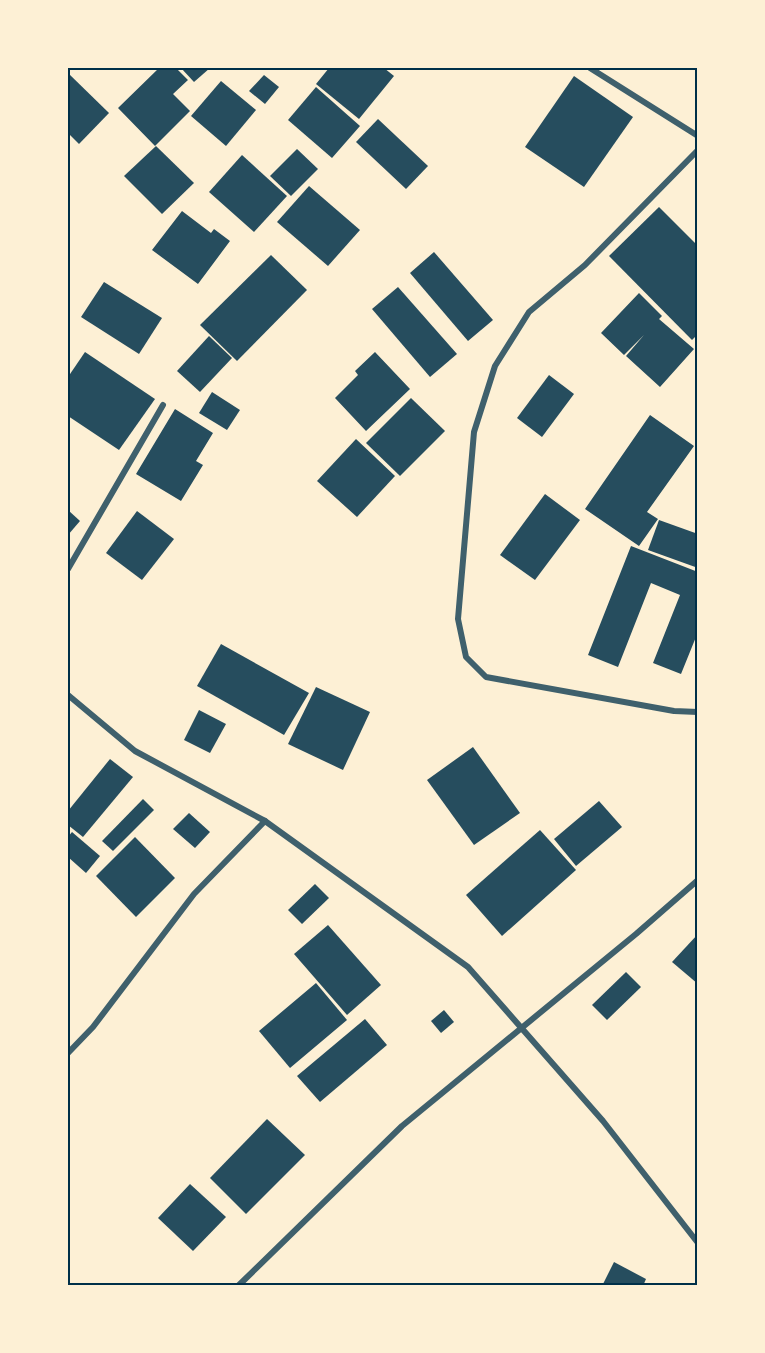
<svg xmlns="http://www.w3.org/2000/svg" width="765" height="1353" font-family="Georgia,serif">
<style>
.building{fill:#264d5e}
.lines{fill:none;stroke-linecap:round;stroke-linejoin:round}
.minor{stroke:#3f606c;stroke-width:6}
.neatline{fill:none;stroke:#003049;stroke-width:2}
</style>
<rect width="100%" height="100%" fill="#fdf0d5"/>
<g class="building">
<polygon points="159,68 176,68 188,80 173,94 190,111 155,146 118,108"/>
<polygon points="181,68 210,68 194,82"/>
<polygon points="329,68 384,68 394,76 359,119 316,84"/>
<polygon points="68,73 109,113 79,144 68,133"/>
<polygon points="264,75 279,87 265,104 249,91"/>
<polygon points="574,76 633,117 584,187 525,147"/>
<polygon points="221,81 256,110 226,146 191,116"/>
<polygon points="316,87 360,126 332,158 288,120"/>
<polygon points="378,119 428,166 406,189 356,142"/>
<polygon points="156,146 194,183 162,214 124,176"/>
<polygon points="297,149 318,169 291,196 270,176"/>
<polygon points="242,155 287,196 254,232 209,192"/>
<polygon points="309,186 360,230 328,266 277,222"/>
<polygon points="659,207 698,246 698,334 692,340 609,256"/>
<polygon points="182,211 211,233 214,229 230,241 198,284 152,250"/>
<polygon points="434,252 493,320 468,341 410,273"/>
<polygon points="271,255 307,290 237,361 200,325"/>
<polygon points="104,282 162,318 139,354 81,317"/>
<polygon points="398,287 457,354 430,377 372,309"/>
<polygon points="639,293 662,316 659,319 694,349 660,387 626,356 644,335 624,355 601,333"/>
<polygon points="209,336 232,358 200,392 177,371"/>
<polygon points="85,352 155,399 119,450 68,416 68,377"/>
<polygon points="375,352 410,389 366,431 335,398 358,375 355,371"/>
<polygon points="549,375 574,394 542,437 517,418"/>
<polygon points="212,392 240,410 227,430 199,413"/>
<polygon points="411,398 445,431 400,476 366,443"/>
<polygon points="175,409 213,433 196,461 203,465 181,501 136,474"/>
<polygon points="650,415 694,446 647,512 658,519 639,546 585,509"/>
<polygon points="356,439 395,476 357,517 317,481"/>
<polygon points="545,494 580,520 535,580 500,555"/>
<polygon points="68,510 80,521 68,535"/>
<polygon points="137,511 174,539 142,580 106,553"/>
<polygon points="659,520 698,534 698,568 648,550"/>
<polygon points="631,546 698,572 698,632 681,674 653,663 680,595 651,583 618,667 588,655"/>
<polygon points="221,644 309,693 284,735 197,686"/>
<polygon points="316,687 370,712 343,770 288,744"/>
<polygon points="199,710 226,724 210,753 184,740"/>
<polygon points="473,747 520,813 474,845 427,780"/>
<polygon points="110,759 133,777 83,837 68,825 68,811"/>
<polygon points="143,799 154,810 113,851 102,841"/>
<polygon points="599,801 622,827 576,866 554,839"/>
<polygon points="189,813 210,832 195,848 173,829"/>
<polygon points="540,830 576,870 502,936 466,895"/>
<polygon points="72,832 100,856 86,873 68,857 68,837"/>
<polygon points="135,837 175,878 136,917 96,876"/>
<polygon points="315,884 329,898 302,924 288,910"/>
<polygon points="328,925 381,985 347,1015 294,954"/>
<polygon points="698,934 698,984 672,962"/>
<polygon points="626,972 641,987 607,1020 592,1005"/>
<polygon points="316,983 347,1020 290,1068 259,1031"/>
<polygon points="444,1010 454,1022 441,1033 431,1021"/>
<polygon points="365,1019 387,1045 320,1102 297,1076"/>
<polygon points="267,1119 305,1155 246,1214 210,1178"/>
<polygon points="190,1184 226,1217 193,1251 158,1218"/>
<polygon points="614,1262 646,1279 643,1286 602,1286"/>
</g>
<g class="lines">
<g class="minor">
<polyline points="590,68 698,136"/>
<polyline points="698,150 585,265 529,312 495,366 474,432 458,619 466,657 486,677 674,711 698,712"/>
<polyline points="68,569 163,405"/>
<polyline points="68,695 135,751 265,821 468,967 603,1121 698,1243"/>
<polyline points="68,1053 93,1027 194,894 265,821"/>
<polyline points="238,1286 402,1126 636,934 698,880"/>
</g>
</g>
<rect width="765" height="1353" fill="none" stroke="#fdf0d5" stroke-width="138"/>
<rect x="69" y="69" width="627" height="1215" class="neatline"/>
</svg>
